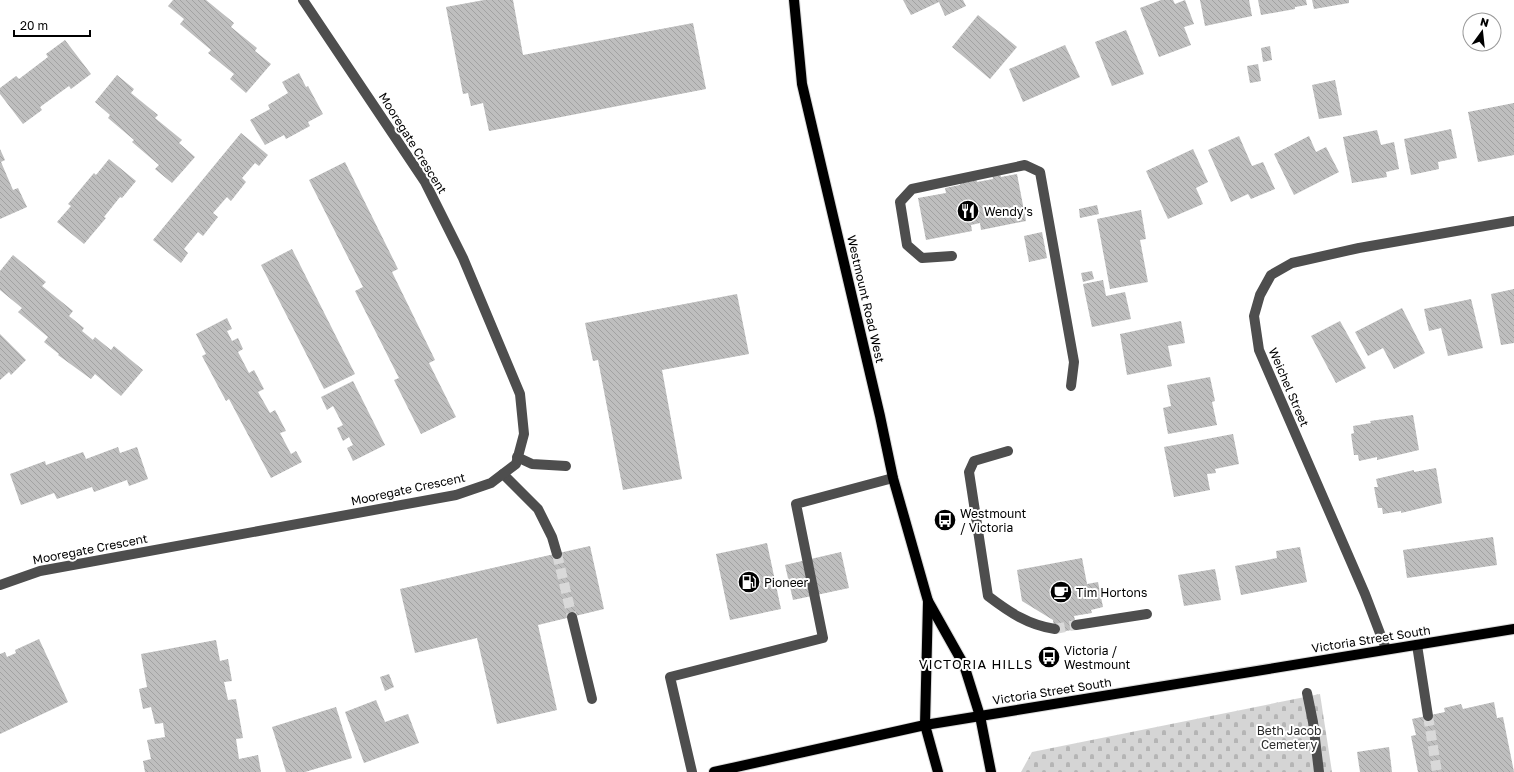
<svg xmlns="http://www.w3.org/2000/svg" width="1514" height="772" font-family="'Golos Text',sans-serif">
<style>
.cemetery{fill:url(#cemetery-stones)}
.building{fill:url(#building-back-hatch)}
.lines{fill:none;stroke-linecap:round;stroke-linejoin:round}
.minor-tunnel{stroke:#d9d9d9;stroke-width:10;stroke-dasharray:10 5;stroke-linecap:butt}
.major-casing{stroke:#dbdbdb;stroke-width:12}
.minor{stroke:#4e4e4e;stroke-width:10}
.major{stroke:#000;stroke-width:10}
.labels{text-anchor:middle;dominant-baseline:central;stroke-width:4;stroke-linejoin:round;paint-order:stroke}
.street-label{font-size:12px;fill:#000;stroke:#fff}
.poi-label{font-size:12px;fill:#000;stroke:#fff;text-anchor:start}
.park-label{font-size:12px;fill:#2c2c2c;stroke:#fff}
.neighbourhood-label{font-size:13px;letter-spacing:1px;fill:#000;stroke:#fff}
</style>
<defs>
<pattern id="cemetery-stones" width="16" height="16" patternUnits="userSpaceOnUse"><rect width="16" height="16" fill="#d5d5d5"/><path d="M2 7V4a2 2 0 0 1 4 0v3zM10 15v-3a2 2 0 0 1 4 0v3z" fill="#b5b5b5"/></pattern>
<pattern id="building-back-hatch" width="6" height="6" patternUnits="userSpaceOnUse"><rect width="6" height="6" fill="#bebebe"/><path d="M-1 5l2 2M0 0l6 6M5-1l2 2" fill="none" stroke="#a2a2a2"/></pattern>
</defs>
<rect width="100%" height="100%" fill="#fff"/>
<polygon class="cemetery" points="1320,694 1332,772 1021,772 1032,752"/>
<g class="building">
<polygon points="173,0 206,0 234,23 231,27 257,48 255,51 271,64 246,93 230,79 234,74 208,53 211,50 180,24 184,19 168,6"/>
<polygon points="484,0 513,0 523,55 693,23 706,89 489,131 483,103 471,106 468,93 463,94 446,7"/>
<polygon points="903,0 963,0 966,6 945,16 939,2 911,15"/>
<polygon points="1161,0 1173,0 1175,4 1185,0 1194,24 1184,27 1191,45 1159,57 1140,8"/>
<polygon points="1200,0 1249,0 1252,16 1205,26"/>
<polygon points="1258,0 1306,0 1307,5 1295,7 1295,9 1261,15"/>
<polygon points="1312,0 1349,0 1349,3 1314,9"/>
<polygon points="978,15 1017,47 990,79 952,47"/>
<polygon points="1126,30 1144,74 1112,86 1095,42"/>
<polygon points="65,40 91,74 71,89 69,86 40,107 42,110 23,124 0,94 0,88 16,76 19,79 48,57 46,54"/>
<polygon points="1065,45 1080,77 1023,102 1009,69"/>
<polygon points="1270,46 1272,60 1263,62 1261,48"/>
<polygon points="1258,64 1261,81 1250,83 1247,66"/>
<polygon points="299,73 306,87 308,86 323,114 308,122 310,126 286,139 284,135 265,145 250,120 270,109 268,105 288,93 282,82"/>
<polygon points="117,75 134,89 131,93 158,115 155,118 182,140 179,143 195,157 172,183 155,169 159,165 132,142 134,140 108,118 110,115 95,102"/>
<polygon points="1335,80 1342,115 1319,119 1312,85"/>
<polygon points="1514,103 1514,155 1478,162 1468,112"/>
<polygon points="1451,129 1457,158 1438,162 1439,169 1411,175 1404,139"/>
<polygon points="1377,130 1381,145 1394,142 1399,169 1386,172 1387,177 1352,183 1343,137"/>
<polygon points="241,133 268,155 259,166 255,163 242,178 246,182 231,201 227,197 213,213 218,217 203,236 198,232 184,249 188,253 181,263 153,240"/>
<polygon points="1239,136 1252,166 1263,162 1275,189 1251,199 1248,194 1231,202 1208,150"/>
<polygon points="1309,136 1316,152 1326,147 1339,172 1294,195 1274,154"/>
<polygon points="0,149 5,160 1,162 13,190 18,188 27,207 0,219"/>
<polygon points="1193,149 1208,182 1196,188 1203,204 1168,219 1146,171"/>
<polygon points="109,159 136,181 122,198 120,197 104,217 106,218 84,244 57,222 71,206 68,204 94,173 96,175"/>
<polygon points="345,162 398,269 392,272 435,360 429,363 456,417 421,434 394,380 399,378 355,291 363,287 309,180"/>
<polygon points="1000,174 1001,177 1017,174 1026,221 981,230 980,223 971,225 972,231 926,240 918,198 946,193 945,188 960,185 960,182 976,178 977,182 993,179 992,175"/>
<polygon points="1097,205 1099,214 1080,218 1079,209"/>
<polygon points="1141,210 1146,239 1140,240 1148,282 1110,289 1097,219"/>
<polygon points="1042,232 1047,258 1029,262 1024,236"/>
<polygon points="292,249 355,374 324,389 261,265"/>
<polygon points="13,255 46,282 42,286 73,311 69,316 84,328 82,331 93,340 95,337 111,350 114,346 143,370 121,396 95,374 91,379 58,355 59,354 44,342 48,337 18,312 22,308 0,290 0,271"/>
<polygon points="1092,271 1094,279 1083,282 1081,273"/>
<polygon points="1103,280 1106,296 1125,292 1131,319 1092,327 1083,284"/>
<polygon points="1514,289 1514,343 1501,345 1491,294"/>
<polygon points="737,294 749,354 662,370 682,479 623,490 598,360 593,361 585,323"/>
<polygon points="1471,299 1483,348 1448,356 1441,328 1429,331 1424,309"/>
<polygon points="1402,308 1425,353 1394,369 1383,348 1368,356 1355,332"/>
<polygon points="227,318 232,329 227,331 232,341 238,338 243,349 238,352 249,373 254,370 264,389 258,392 270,413 275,410 286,431 280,433 291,454 296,451 302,462 271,478 229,399 226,401 202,356 206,354 196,334"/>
<polygon points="1181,321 1185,343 1168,346 1172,366 1127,375 1120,334"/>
<polygon points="1340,321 1366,368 1336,383 1311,336"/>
<polygon points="0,334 26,360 11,375 9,372 0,380"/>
<polygon points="1210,377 1215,401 1212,402 1217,425 1168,434 1163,408 1171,406 1167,385"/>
<polygon points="353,381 385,445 353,461 347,448 353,445 349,437 343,441 337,428 343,425 333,406 327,410 321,397"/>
<polygon points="1413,415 1419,450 1377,460 1377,457 1359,461 1358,455 1354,455 1351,434 1354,433 1353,426 1371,423 1370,421"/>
<polygon points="1233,434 1239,464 1215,469 1216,473 1207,474 1210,490 1174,497 1164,447"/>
<polygon points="118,447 120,453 137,447 148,479 129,486 127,480 94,492 92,487 57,499 54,493 21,505 10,474 45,461 46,465 83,452 86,459"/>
<polygon points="1436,468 1442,503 1401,513 1401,511 1383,514 1382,508 1378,508 1374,487 1378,487 1376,479 1414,470 1414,472"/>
<polygon points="1493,537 1497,565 1407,578 1403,550"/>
<polygon points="767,543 781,609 730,620 716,554"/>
<polygon points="590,546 604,609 538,625 557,710 497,724 477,638 415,653 400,589"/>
<polygon points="1300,547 1307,582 1241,595 1235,566 1277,558 1276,551"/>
<polygon points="841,552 849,588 793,600 785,565"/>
<polygon points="1082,558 1087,584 1098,582 1103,607 1091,610 1092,613 1074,616 1077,629 1055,633 1053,620 1022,601 1017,570"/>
<polygon points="1215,569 1221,600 1184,606 1178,575"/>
<polygon points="39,639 68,702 0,734 0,654 5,652 7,657 16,653 15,650"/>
<polygon points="216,640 220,661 228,659 232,681 224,682 228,700 236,699 243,738 236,739 239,759 258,755 261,772 145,772 143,761 151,759 147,740 165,737 163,723 155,724 151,707 143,709 139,689 147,687 141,654"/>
<polygon points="389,674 394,687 385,691 380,677"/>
<polygon points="376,700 385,722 408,714 419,743 364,763 345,712"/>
<polygon points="1494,702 1497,718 1503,717 1514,772 1418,772 1411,736 1416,735 1412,719 1445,712 1444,708 1461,704 1463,709"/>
<polygon points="336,707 352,758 305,772 286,772 272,727"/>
<polygon points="1389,747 1392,772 1360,772 1357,752"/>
</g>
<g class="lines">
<g class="minor-tunnel">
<polyline points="557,554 572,617"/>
<polyline points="1055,629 1076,625"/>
<polyline points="1428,716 1437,772"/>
</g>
<g class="major-casing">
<g id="major">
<polyline points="794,0 802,84 880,416 893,478 928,601 964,665 980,716 991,772"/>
<polyline points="928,601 925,725 938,772"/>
<polyline points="714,772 925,725 1514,629"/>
</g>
</g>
<g class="minor">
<polyline points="952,256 922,258 907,245 900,202 912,189 1025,165 1040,172 1074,362 1071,386"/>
<path d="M 1008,451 L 974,461 L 969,472 L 988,596 C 1009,612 1028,625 1055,629"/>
<polyline points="517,457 532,464 566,466"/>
<polyline points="503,474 538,509 552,537 557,554"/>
<polyline points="0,585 40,571 456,495 491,483 516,464 524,434 520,394 463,258 425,182 303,0"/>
<polyline points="572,617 592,699"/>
<polyline points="1076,625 1147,614"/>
<polyline points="1417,645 1428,716"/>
<polyline points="1386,649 1365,594 1259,350 1254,316 1260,295 1271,275 1292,263 1359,248 1514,221"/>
<polyline points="1307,693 1313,722 1319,772"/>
<polyline points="692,772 670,677 823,638 796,504 893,478"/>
</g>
<use href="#major" class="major"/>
</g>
<defs>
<g id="restaurant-disc" transform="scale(1.15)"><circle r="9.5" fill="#000" stroke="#fff"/><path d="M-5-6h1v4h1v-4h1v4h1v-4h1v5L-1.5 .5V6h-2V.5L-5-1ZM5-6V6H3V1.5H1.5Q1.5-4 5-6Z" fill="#fff"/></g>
<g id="bus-disc" transform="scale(1.15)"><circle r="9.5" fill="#000" stroke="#fff"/><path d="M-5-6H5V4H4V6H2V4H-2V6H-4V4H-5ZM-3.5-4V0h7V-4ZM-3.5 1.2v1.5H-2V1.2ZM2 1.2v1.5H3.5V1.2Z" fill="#fff"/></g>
<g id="fuel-disc" transform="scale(1.15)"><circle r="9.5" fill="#000" stroke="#fff"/><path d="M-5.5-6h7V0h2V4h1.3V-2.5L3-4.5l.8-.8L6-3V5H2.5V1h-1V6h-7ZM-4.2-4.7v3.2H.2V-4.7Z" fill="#fff"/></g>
<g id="cafe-disc" transform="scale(1.15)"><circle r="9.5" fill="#000" stroke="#fff"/><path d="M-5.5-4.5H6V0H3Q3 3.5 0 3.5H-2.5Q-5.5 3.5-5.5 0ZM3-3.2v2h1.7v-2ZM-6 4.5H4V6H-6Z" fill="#fff"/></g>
</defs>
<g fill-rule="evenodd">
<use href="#restaurant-disc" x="968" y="211"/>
<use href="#bus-disc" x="945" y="520"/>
<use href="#fuel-disc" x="749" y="582"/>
<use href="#cafe-disc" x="1061" y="592"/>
<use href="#bus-disc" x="1049" y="657"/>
</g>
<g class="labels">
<g class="street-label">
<text transform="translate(413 143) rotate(58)">Mooregate Crescent</text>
<text transform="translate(866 299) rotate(77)">Westmount Road West</text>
<text transform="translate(1289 387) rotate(67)">Weichel Street</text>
<text transform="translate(408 489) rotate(-12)">Mooregate Crescent</text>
<text transform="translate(90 549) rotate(-11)">Mooregate Crescent</text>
<text transform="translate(1371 639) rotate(-9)">Victoria Street South</text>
<text transform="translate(1052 691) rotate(-9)">Victoria Street South</text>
</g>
<g class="poi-label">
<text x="984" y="211">Wendy's</text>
<text x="960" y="513">Westmount<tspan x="960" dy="14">/ Victoria</tspan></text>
<text x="764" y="582">Pioneer</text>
<text x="1076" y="592">Tim Hortons</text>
<text x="1064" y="650">Victoria /<tspan x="1064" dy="14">Westmount</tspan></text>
</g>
<g class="park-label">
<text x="1289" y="730">Beth Jacob<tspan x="1289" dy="14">Cemetery</tspan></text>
</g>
<g class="neighbourhood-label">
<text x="976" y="664">VICTORIA HILLS</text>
</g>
</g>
<g transform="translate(1482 32) rotate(15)"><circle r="19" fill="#ffffff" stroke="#999999"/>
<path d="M0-3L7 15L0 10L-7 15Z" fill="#000000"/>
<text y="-6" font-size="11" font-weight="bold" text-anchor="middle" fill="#000000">N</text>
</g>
<path d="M14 30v6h76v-6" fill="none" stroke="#000000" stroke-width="2"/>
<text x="20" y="30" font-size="12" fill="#000000" stroke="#ffffff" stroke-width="3" paint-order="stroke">20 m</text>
</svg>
